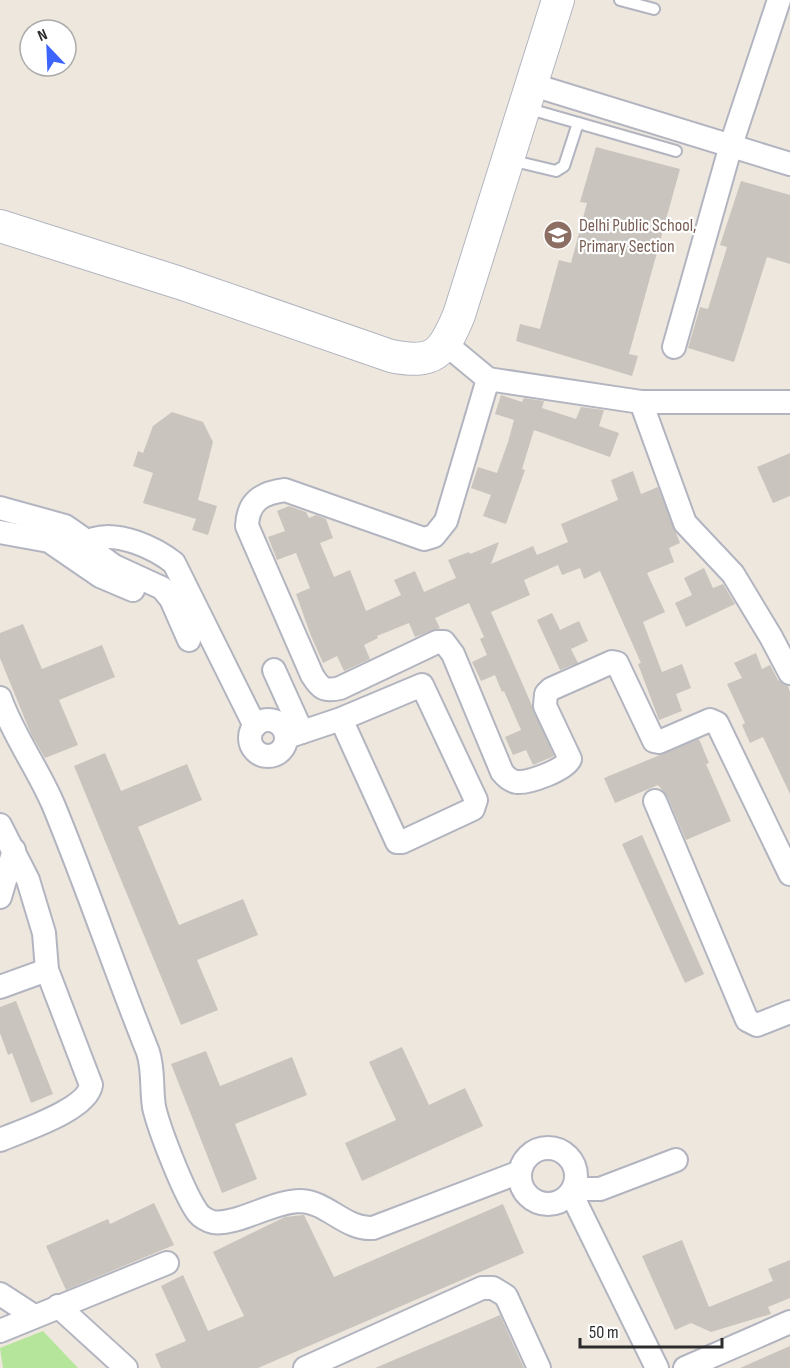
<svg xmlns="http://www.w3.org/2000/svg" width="790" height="1368" font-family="'Sofia Sans Condensed',sans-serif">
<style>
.green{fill:#b5e59a}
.building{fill:#c9c4be}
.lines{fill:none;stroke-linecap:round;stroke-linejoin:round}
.lane-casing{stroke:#b2b5c0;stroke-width:14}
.street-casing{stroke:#b2b5c0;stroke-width:26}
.secondary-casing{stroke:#b2b5c0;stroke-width:34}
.lane{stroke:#fff;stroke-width:10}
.street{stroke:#fff;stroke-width:22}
.secondary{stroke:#fff;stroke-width:32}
.labels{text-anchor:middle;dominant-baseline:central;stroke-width:4.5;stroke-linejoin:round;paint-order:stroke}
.education-label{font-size:18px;fill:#785e54;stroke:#fff;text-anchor:start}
</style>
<rect width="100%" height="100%" fill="#eee7de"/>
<polygon class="green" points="43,1331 78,1368 3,1368 0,1348"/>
<g class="building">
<polygon points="596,147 680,169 629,354 638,356 632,376 516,341 520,324 540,329 559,260 571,263 587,203 580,202"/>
<polygon points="741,181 790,195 790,264 767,257 734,362 688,348 700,307 708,309 727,247 720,245"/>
<polygon points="501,395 522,402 524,398 544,401 542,408 576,419 581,407 604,410 599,426 619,433 610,457 534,430 522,469 525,470 506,524 483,516 491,495 471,488 478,467 497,473 508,442 514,420 495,414"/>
<polygon points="172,412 203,422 213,442 198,500 217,506 208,535 192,530 196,519 143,503 153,473 133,466 138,451 143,453 153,426"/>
<polygon points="790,453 790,496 773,503 757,467"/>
<polygon points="633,471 641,494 658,487 680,543 669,548 674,562 647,573 665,612 643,622 662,672 682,664 691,688 676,694 682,711 659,720 638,664 641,663 600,571 584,579 580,568 562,575 558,565 524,580 530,595 491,612 554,756 533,765 526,750 513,755 505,737 521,730 504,691 502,692 495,675 481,681 472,662 487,655 480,639 484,637 469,603 435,618 440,628 415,637 409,623 377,636 378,638 364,645 370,659 344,671 337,656 323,663 311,636 296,594 310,588 296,553 277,560 268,537 285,531 277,511 289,506 306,512 309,518 316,515 326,519 333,538 320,543 334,577 350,570 366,611 401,595 394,580 415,571 424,592 456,578 448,560 469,552 470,554 499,542 491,564 533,546 537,555 568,542 561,524 618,500 611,480"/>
<polygon points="704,568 713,588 723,584 735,604 686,627 675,603 692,595 684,578"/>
<polygon points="552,613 560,630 579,621 588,641 571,649 578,663 560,670 537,620"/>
<polygon points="23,624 42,669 102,645 115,677 59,700 78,745 45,758 31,734 0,658 0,633"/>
<polygon points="756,653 762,669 770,665 778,680 788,686 790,692 790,794 763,737 750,743 742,725 745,723 727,684 742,678 734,663"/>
<polygon points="699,739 709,763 706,764 731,821 686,840 667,796 658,785 615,803 604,778"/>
<polygon points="105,753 121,791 187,764 202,800 138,827 179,925 243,899 258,935 197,960 218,1010 181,1025 74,766"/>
<polygon points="642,835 704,974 685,983 622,844"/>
<polygon points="16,1001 53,1094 31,1103 12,1053 8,1055 0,1033 0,1007"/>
<polygon points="402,1047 429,1105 465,1088 483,1126 362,1181 345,1143 396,1120 369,1062"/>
<polygon points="206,1051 220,1086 292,1057 307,1095 235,1124 257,1179 222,1193 171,1064"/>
<polygon points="154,1203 174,1245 66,1290 46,1246 108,1219 110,1224"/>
<polygon points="503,1204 524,1253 258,1368 161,1368 155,1354 186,1341 161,1286 183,1275 208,1331 244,1316 213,1252 285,1217 304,1215 334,1277"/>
<polygon points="682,1240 709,1307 773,1281 768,1269 790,1260 790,1298 768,1307 771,1314 711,1332 691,1323 675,1330 642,1256"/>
<polygon points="500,1315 524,1368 375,1368"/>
<polygon points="790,1346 790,1368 740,1368"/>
</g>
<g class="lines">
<g class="lane-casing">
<g id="lane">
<polyline points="620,0 654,9"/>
<polyline points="526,108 676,151"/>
<polyline points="510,160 556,171 564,166 578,123"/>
</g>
</g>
<g class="street-casing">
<g id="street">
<polyline points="530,84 790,164"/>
<polyline points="447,345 488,379 641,402 790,402"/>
<polyline points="674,347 731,145 779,0"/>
<path d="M 488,379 L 446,521 L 434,536 L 424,539 L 285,490 C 262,493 248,501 247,526 L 312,675 C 320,688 324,692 340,688 L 437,642 L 444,642 L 453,654 L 502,772 C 506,777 510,781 517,782 C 529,783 565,770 570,759 L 545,706 L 546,694 L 551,689 L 612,662 L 617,663 L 654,741 L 659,742 L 710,720 L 717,723 L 790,874"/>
<polyline points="641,402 685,523 733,574 771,637 790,673"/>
<polyline points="0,508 65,526 88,542 99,555 114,566 162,588 171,599 189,640"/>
<polyline points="0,532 49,541 100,576 133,590"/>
<path d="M 71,555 C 78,549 86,542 94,539 C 119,531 155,548 174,563 L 255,726"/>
<polyline points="274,670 302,732"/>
<path d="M 0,698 C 13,735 37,767 53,804 C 87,886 115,970 148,1052 C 154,1071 151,1088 154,1107 C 159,1129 184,1194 198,1213 C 201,1217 208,1221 213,1222 C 236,1226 272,1201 301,1201 C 327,1202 346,1230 373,1228 L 520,1172"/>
<circle cx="268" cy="738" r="18"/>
<polyline points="287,737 341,719 422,685 476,800 473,809 402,842 397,842 341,719"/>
<polyline points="655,801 747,1020 757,1025 790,1012"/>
<path d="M 0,825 L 28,880 L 44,933 L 47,970 L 91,1085 C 87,1110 23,1130 0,1140"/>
<polyline points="0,897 14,850"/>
<polyline points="0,987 47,970"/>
<circle cx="548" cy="1176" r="28"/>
<polyline points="573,1189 600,1189 676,1160"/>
<polyline points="571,1193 657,1368"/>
<polyline points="0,1294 34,1316"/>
<polyline points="58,1306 126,1368"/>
<polyline points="0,1331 167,1263"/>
<polyline points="305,1368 482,1288 493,1288 506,1296 539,1368"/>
<polyline points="685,1368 790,1322"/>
</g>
</g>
<g class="secondary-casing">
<path id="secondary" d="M 0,226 L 180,283 L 391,356 C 435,365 443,353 459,315 L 558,0"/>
</g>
<use href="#lane" class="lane"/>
<use href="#street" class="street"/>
<use href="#secondary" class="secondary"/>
</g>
<defs>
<g id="school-disc" transform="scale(1.5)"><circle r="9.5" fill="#8d6e63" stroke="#fff"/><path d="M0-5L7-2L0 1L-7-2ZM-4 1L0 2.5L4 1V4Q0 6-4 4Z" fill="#fff"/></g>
</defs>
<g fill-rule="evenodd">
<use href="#school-disc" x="558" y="235"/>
</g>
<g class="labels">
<g class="education-label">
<text x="579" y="225">Delhi Public School,<tspan x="579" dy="21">Primary Section</tspan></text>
</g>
</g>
<g transform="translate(48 48) rotate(337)"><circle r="28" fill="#ffffff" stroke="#ababab" stroke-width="1.5"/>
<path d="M0-4.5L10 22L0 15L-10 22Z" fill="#3d64fc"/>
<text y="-9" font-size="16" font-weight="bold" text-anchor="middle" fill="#2c2c2c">N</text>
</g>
<path d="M580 1338v9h142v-9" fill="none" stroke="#2c2c2c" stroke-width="3"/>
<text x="589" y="1338" font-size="18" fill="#2c2c2c" stroke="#ffffff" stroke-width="4.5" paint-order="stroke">50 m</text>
</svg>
